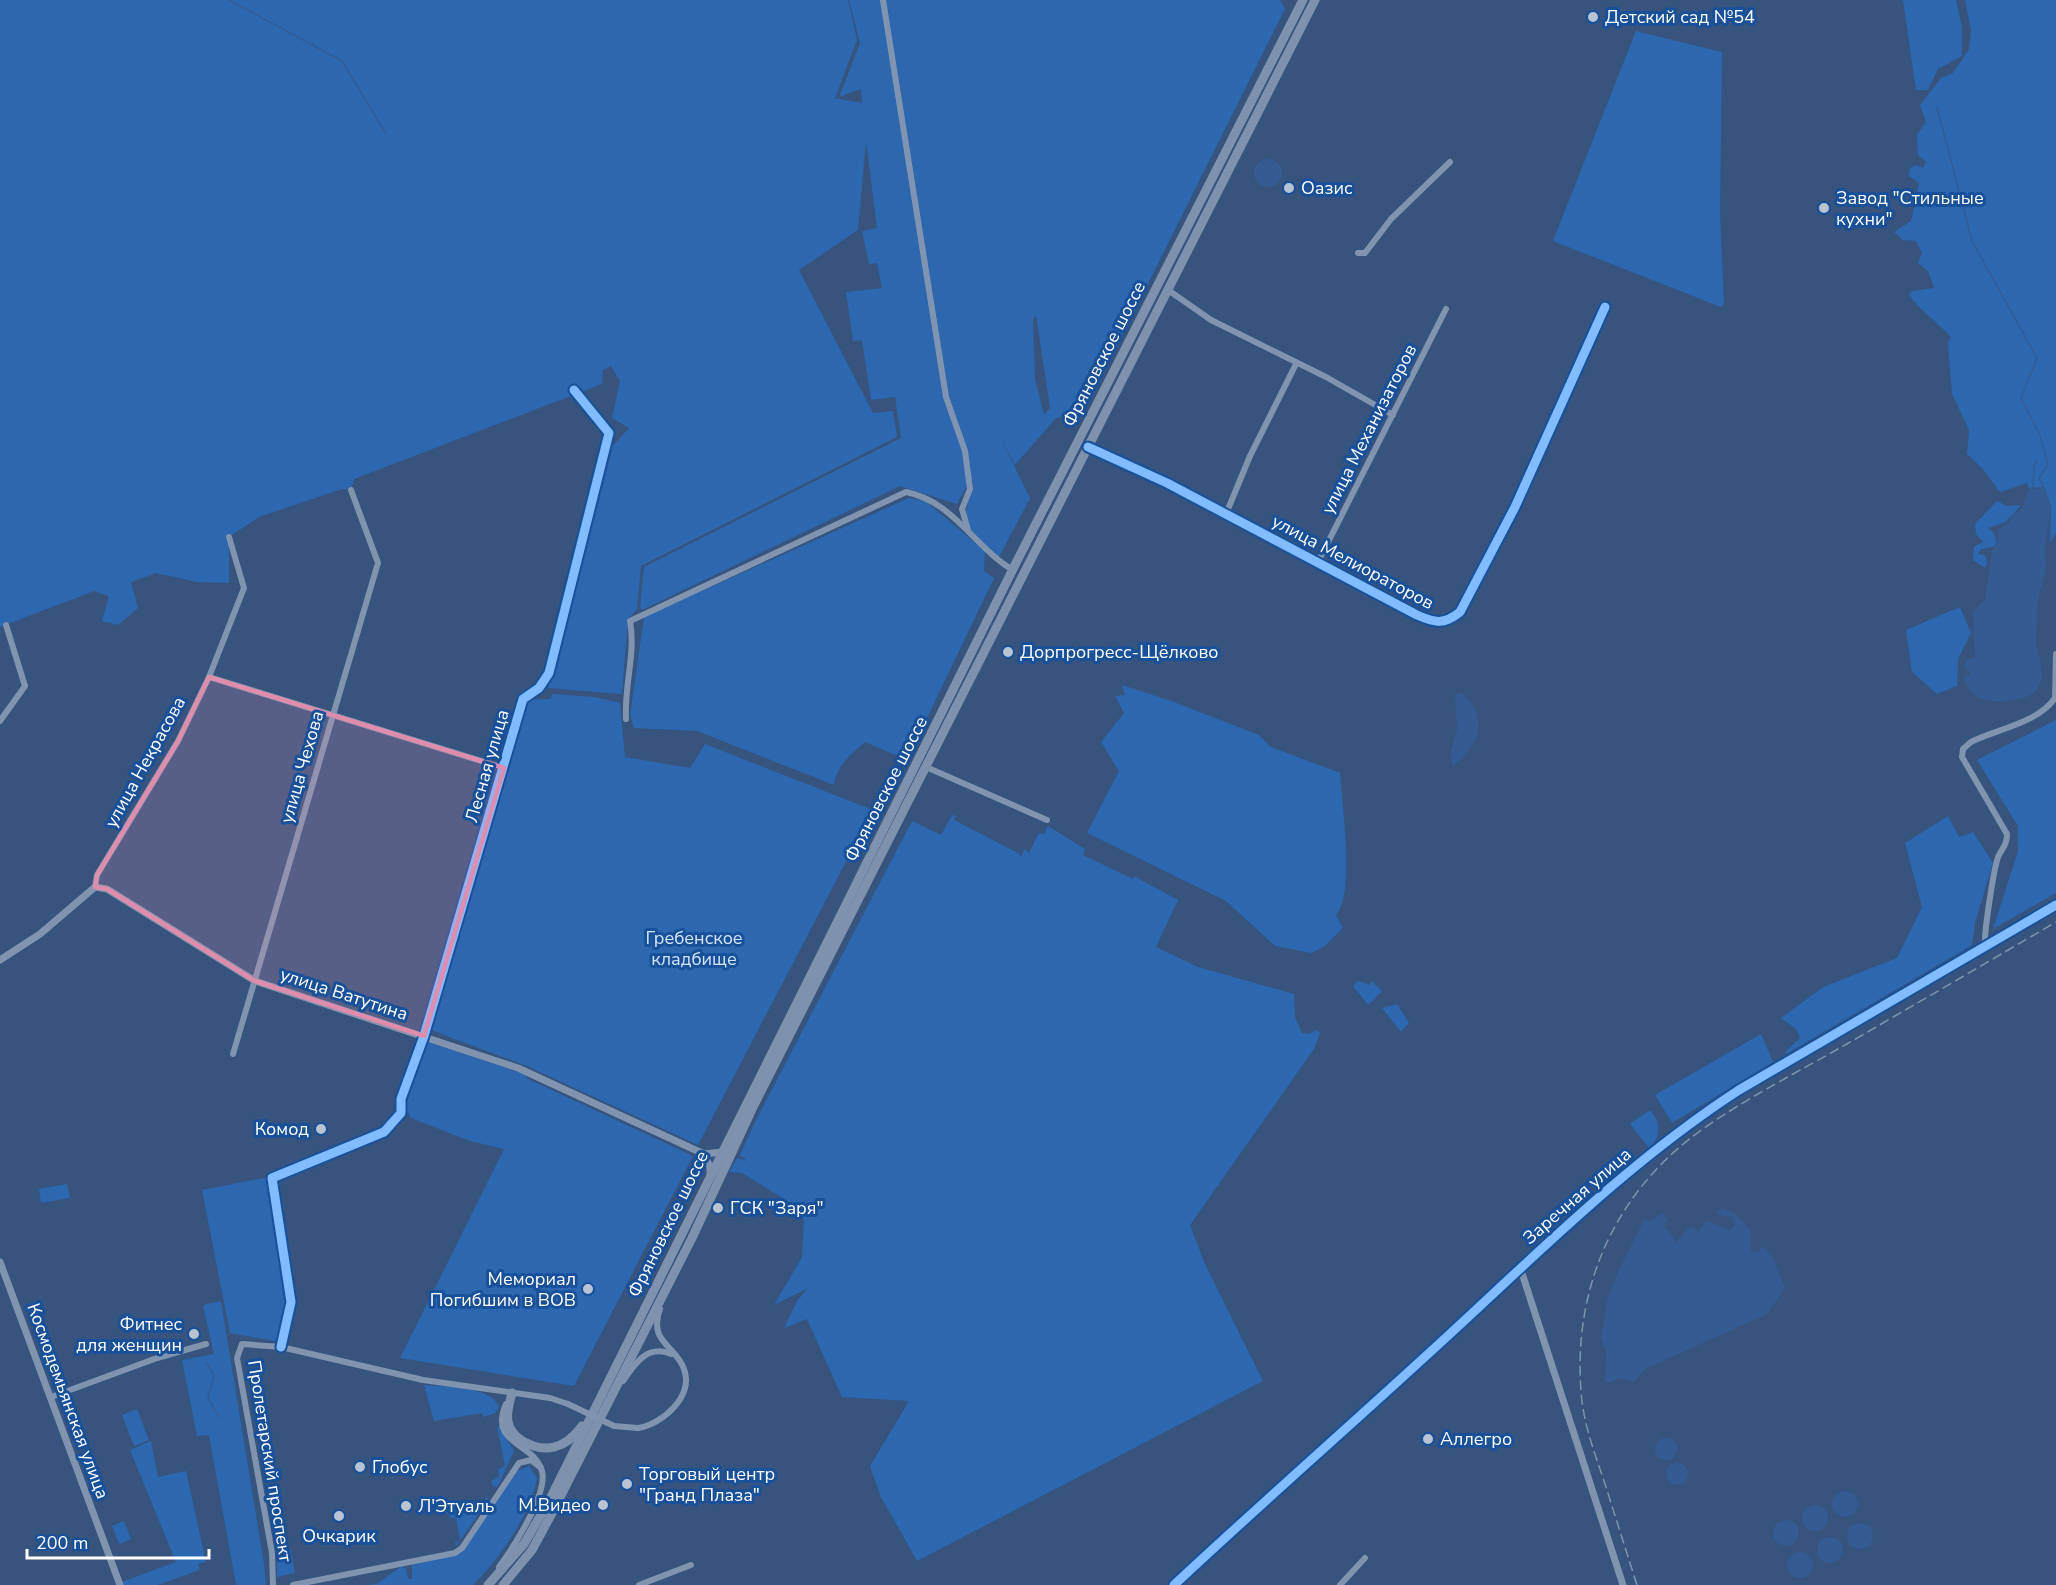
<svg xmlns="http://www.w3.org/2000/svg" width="2056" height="1585" font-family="'Nunito Sans',sans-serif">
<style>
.green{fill:#2c67b0;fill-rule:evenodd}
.water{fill:#355c92}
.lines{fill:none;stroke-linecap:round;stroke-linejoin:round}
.stream{stroke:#355c92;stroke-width:1.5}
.minor{stroke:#8094af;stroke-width:6}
.tertiary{stroke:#8094af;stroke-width:7}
.primary{stroke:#7e92ad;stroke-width:9}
.rail{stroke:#7f94ad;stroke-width:1.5;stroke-dasharray:10 4.5;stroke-linecap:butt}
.minor-bridge{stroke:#8094af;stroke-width:6}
.cycleway-casing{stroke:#18509b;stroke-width:13}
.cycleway{stroke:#80bcff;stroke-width:9}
.marked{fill:#e08cad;fill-opacity:0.2;stroke:#e08cad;stroke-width:4.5;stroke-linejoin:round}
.poi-dot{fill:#b9c3d2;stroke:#18509b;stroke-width:2}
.labels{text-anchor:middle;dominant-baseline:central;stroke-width:6;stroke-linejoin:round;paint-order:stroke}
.poi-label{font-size:18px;fill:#fff;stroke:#18509b;text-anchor:start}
.street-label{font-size:18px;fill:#fff;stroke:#18509b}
.park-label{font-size:18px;fill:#d5e6fc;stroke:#18509b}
</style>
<rect width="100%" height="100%" fill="#36547d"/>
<g class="green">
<path d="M 0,0 L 848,0 L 857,40 L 835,98 L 862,103 L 861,89 L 839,97 L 860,43 L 849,0 L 1280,0 L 1285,9 L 1083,414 L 1056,418 L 1015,465 L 1001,439 L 1030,498 L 999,557 C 973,532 957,527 972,490 L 966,487 L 957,504 L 900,486 L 642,610 L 640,608 L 644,567 L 901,438 L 895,397 L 871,400 L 862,340 L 853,341 L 846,292 L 882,288 L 877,263 L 869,264 L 862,231 L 877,228 L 866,141 L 858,230 L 799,270 L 873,413 L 893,411 L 897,437 L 641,566 L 637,609 L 628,619 L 622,694 L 548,688 L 613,446 L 629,428 L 612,418 L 620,381 L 611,366 L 603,370 L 602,384 L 354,479 L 351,490 L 342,489 L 259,517 L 229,537 L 229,583 L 197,582 L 156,573 L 131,582 L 138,608 L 118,625 L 102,621 L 109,596 L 94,591 L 0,627 ZM 1036,315 L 1050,408 L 1044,415 L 1035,379 L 1033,320 Z"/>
<polygon points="1903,0 1956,0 1962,27 1962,56 1938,69 1928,90 1916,90"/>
<path d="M 1965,0 L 2056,0 L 2056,533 L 2050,543 L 2051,506 L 2044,487 L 2029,488 L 2027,483 L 2000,492 L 1982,468 L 1967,454 L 1969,430 L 1952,394 L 1948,344 L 1951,337 C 1937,322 1922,312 1909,295 L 1912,291 L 1934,288 L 1928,271 L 1918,263 L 1922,253 L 1916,241 L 1903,240 L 1894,232 L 1911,221 L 1919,183 L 1909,176 L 1910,168 L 1915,165 L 1923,168 L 1926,162 L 1918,155 L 1917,135 L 1926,122 L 1920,105 L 1941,78 L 1953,73 L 1969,49 L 1971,30 Z"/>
<polygon points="1636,31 1722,52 1720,214 1724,303 1721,307 1553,241"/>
<path d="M 909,498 L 925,501 L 985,551 L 984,571 L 994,578 L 907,760 L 865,742 C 850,755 837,765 834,785 L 697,731 L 634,728 L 630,715 L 644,617 Z"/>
<polygon points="1997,501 2007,506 2021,505 2006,522 1988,528 1994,533 1998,546 1981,549 1978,554 1985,555 1987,563 1985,568 1973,560 1974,547 1983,542 1976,534 1975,524"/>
<polygon points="1960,607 1971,633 1958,659 1957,686 1937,694 1912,672 1906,630"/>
<path d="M 1122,685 L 1174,702 L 1259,735 L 1269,746 L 1340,773 C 1342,804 1355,894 1336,915 L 1343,928 L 1325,946 L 1311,953 L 1275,946 L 1226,901 L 1087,833 L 1119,771 L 1101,742 L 1124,713 L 1115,696 L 1125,695 Z"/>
<polygon points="553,694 594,697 620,703 625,757 690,768 705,744 873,810 698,1145 529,1067 431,1030 445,974 527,700 550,699"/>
<polygon points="2056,720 2056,893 1993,929 2018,851 2018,826 1977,760"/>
<polygon points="952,815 956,816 954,820 1018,853 1021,857 1024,849 1029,853 1039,833 1044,834 1048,826 1085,849 1083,855 1133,879 1134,876 1178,900 1156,947 1198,967 1294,994 1295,1017 1302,1033 1309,1034 1316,1030 1320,1033 1314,1049 1190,1225 1205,1264 1263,1381 917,1561 881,1497 870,1466 909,1401 842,1397 807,1319 784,1328 797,1301 808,1288 774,1305 802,1257 804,1221 800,1209 742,1173 729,1172 737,1158 747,1161 740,1155 756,1120 912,821 941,835"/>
<polygon points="1948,816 1959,837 1973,832 1993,863 1975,923 1972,945 1786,1054 1785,1052 1800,1038 1796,1029 1781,1018 1823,987 1897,958 1922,907 1905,843"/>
<polygon points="1358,981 1370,985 1372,981 1382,991 1368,1005 1353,986"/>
<polygon points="1397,1004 1409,1023 1401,1032 1382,1008"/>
<polygon points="1761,1034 1773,1062 1672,1123 1655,1095"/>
<polygon points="428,1042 527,1075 526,1078 693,1156 574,1386 400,1358 504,1149 470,1141 411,1118 405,1106"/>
<path d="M 1650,1110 C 1661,1123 1662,1136 1649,1148 L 1630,1124 Z"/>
<polygon points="269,1177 294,1304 285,1343 230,1333 202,1190"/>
<polygon points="67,1184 70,1198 41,1203 39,1189"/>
<polygon points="221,1301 264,1564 266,1585 236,1585 209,1435 197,1436 182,1360 214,1354 203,1305"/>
<path d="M 424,1385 C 444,1387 492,1386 499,1407 L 495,1413 L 483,1417 L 482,1413 L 434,1421 Z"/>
<polygon points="137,1409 149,1440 134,1446 122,1415"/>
<polygon points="497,1426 499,1426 514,1451 498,1486 493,1487 491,1481 499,1477 498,1469 505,1466"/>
<polygon points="151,1441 158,1477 186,1471 206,1562 198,1564 200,1570 157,1585 123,1585 122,1582 176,1562 130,1450"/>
<path d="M 529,1466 L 537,1478 C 530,1516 500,1558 473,1585 L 370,1585 L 378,1583 L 402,1566 L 406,1569 L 408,1579 L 412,1579 L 412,1565 L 458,1554 L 517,1471 Z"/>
<polygon points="485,1495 489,1500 456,1546 455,1542 460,1541 456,1518 451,1518 446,1512 458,1509 458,1506 486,1500"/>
<polygon points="124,1521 131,1539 119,1544 112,1526"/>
<polygon points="291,1550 295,1573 277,1577 277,1553"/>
</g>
<g class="water">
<circle cx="1268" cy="173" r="14"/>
<path d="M 2043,485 C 2044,493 2050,496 2050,505 C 2050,521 2045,539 2045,555 C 2045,560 2047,564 2046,569 C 2044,579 2040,589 2038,600 C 2036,611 2039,620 2036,631 C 2033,648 2048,670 2039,686 C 2031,701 2008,702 1993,701 C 1977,700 1968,693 1964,677 L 1971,674 L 1964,666 L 1968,659 L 1975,657 L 1973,613 L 1985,599 L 1992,550 L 1998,539 L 1999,528 L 2010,522 L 2012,515 L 2022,509 L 2029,488 L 2037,489 Z"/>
<path d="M 1461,692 C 1489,715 1481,747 1452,766 L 1451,751 L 1457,729 L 1455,695 Z"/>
<polygon points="1723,1208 1735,1214 1751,1230 1751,1252 1758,1252 1762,1246 1773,1256 1785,1288 1767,1314 1645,1369 1634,1382 1620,1378 1608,1383 1605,1381 1606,1351 1601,1339 1607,1301 1617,1274 1644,1220 1651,1221 1662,1213 1667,1220 1664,1227 1673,1236 1675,1244 1687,1229 1694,1226 1698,1233 1706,1221 1731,1231 1735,1223 1733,1217 1718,1215 1717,1212"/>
<circle cx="1666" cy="1449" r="11"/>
<circle cx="1677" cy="1474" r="11"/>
<circle cx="1845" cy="1504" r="13"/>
<circle cx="1815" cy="1518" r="13"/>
<circle cx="1786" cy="1533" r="13"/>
<circle cx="1860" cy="1536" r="13"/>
<circle cx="1830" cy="1550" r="13"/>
<circle cx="1800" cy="1565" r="13"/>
</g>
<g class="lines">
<g class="stream">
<polyline points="229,0 342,61 385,132"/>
<polyline points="1937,107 1972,241 2037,358 2021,398 2040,435 2048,465 2039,478 2043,485"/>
<polyline points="2033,488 2034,466 2037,459"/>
<polyline points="207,1363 214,1375 208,1398 219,1417"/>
</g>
<g class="minor">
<polyline points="883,0 946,397 965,451 970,489 962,509 968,530"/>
<polyline points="1358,253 1365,253 1391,219 1450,162"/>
<polyline points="1168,290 1211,320 1326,377 1393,415"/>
<path d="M 1088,447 L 1167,483 L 1417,615 C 1435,623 1444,625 1460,612 L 1515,507 L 1605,307"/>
<polyline points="1226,514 1250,456 1296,364"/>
<polyline points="1318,562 1446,309"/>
<polyline points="209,677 504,768"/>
<path d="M 626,719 C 624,685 636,654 630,621 L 906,492 C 953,501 974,547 1013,570"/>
<polyline points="0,721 25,686 6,625"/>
<polyline points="926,767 1047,820"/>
<polyline points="95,887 97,875 178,741 209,677 244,588 229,537"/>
<path d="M 1985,944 C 1984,934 1994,864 1999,855 C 2003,847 2007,845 2007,834 L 1962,757 L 1963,749 L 1971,742 C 1997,729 2038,723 2055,698 L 2056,654"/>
<polyline points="233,1054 378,563 351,490"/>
<polyline points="1520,1267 1692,1120 1739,1090 2056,905"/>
<polyline points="281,1347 291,1302 272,1178 384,1132 401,1113 401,1099 424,1036 523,699 539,688 549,673 609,433 574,390"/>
<path d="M 623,1381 C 635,1363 648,1344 671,1354"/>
<polyline points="51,1397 157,1358 206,1344"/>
<path d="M 638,1428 C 662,1424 694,1397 684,1369 C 675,1344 648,1343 660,1309"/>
<path d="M 499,1567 C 513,1548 548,1494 542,1471 C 534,1442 488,1445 506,1404"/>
<polyline points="273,1585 272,1553 237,1358 242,1344 281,1347 423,1380 550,1398 568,1404"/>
<polyline points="293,1585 455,1553 462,1548 519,1463 531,1460 541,1468"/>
<polyline points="639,1585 691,1565"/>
<polyline points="1340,1585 1365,1558"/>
</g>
<g class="tertiary">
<polyline points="0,960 40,934 95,887 107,889 255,981 518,1068 704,1154 710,1167 710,1175"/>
<polyline points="704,1154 722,1152"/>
<polyline points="0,1262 120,1585"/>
<polyline points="1174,1585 1417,1365 1520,1267 1623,1585"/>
</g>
<g class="primary">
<path d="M 512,1393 C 510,1402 506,1412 508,1421 C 509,1430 514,1435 521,1440 C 545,1455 566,1448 582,1426"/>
<polyline points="488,1585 524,1544 550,1499 1017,561 1303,0"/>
<polyline points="503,1585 532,1550 552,1513 692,1238 753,1107 1315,0"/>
</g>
<path class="rail" d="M 1637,1585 C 1626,1551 1616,1518 1605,1484 C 1595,1454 1583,1423 1581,1391 C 1573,1286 1616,1190 1703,1129 C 1748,1097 1798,1072 1845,1045 C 1916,1004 1986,963 2056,922"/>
<polyline class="minor-bridge" points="568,1404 614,1426 638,1428"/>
<g class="cycleway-casing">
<g id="cycleway">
<path d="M 1088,447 L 1167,483 L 1417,615 C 1435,623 1444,625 1460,612 L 1515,507 L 1605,307"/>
<polyline points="281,1347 291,1302 272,1178 384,1132 401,1113 401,1099 424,1036 523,699 539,688 549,673 609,433 574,390"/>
<path d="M 1174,1585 C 1265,1500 1360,1417 1452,1332 C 1544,1247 1634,1158 1739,1090 L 2056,905"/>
</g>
</g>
<use href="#cycleway" class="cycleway"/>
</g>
<path class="marked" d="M 209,677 L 504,768 L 424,1036 L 255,981 L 107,889 L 95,887 L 97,875 L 178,741 Z"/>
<g class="poi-dot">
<circle cx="1593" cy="17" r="6"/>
<circle cx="1289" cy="188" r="6"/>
<circle cx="1824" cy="208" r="6"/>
<circle cx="1008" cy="652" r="6"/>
<circle cx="321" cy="1129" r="6"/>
<circle cx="718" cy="1208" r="6"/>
<circle cx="588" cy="1289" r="6"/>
<circle cx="194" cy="1334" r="6"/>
<circle cx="1428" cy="1439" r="6"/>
<circle cx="360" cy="1467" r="6"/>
<circle cx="627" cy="1484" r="6"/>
<circle cx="603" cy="1505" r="6"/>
<circle cx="406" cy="1506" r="6"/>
<circle cx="339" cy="1516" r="6"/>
</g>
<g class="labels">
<g class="poi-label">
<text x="1605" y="17">Детский сад №54</text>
<text x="1301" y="188">Оазис</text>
<text x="1836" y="198">Завод "Стильные<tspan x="1836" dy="21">кухни"</tspan></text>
<text x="1020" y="652">Дорпрогресс-Щёлково</text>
<text x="309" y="1129" text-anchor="end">Комод</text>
<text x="730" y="1208">ГСК "Заря"</text>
<text x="576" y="1279" text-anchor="end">Мемориал<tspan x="576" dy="21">Погибшим в ВОВ</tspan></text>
<text x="182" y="1324" text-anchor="end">Фитнес<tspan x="182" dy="21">для женщин</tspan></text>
<text x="1440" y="1439">Аллегро</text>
<text x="372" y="1467">Глобус</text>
<text x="639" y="1474">Торговый центр<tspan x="639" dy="21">"Гранд Плаза"</tspan></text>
<text x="591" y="1505" text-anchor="end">М.Видео</text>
<text x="418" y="1506">Л'Этуаль</text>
<text x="339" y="1536" text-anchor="middle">Очкарик</text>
</g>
<g class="street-label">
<text transform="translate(1104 354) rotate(-63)">Фряновское шоссе</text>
<text transform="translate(1369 429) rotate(-63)">улица Механизаторов</text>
<text transform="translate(1353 562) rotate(28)">улица Мелиораторов</text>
<text transform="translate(145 762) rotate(-61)">улица Некрасова</text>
<text transform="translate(487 766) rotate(-74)">Лесная улица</text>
<text transform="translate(302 767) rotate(-74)">улица Чехова</text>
<text transform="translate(886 789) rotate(-63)">Фряновское шоссе</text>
<text transform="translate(344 994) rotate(18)">улица Ватутина</text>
<text transform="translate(1577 1196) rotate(-41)">Заречная улица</text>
<text transform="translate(668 1224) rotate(-64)">Фряновское шоссе</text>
<text transform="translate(68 1401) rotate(70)">Космодемьянская улица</text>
<text transform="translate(270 1461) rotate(81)">Пролетарский проспект</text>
</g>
<g class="park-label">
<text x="694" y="938">Гребенское<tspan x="694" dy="21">кладбище</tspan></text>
</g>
</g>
<path d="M27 1549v9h182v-9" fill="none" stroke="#ffffff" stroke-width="3"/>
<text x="36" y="1549" font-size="18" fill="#ffffff" stroke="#18509b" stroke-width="4.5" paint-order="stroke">200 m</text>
</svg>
